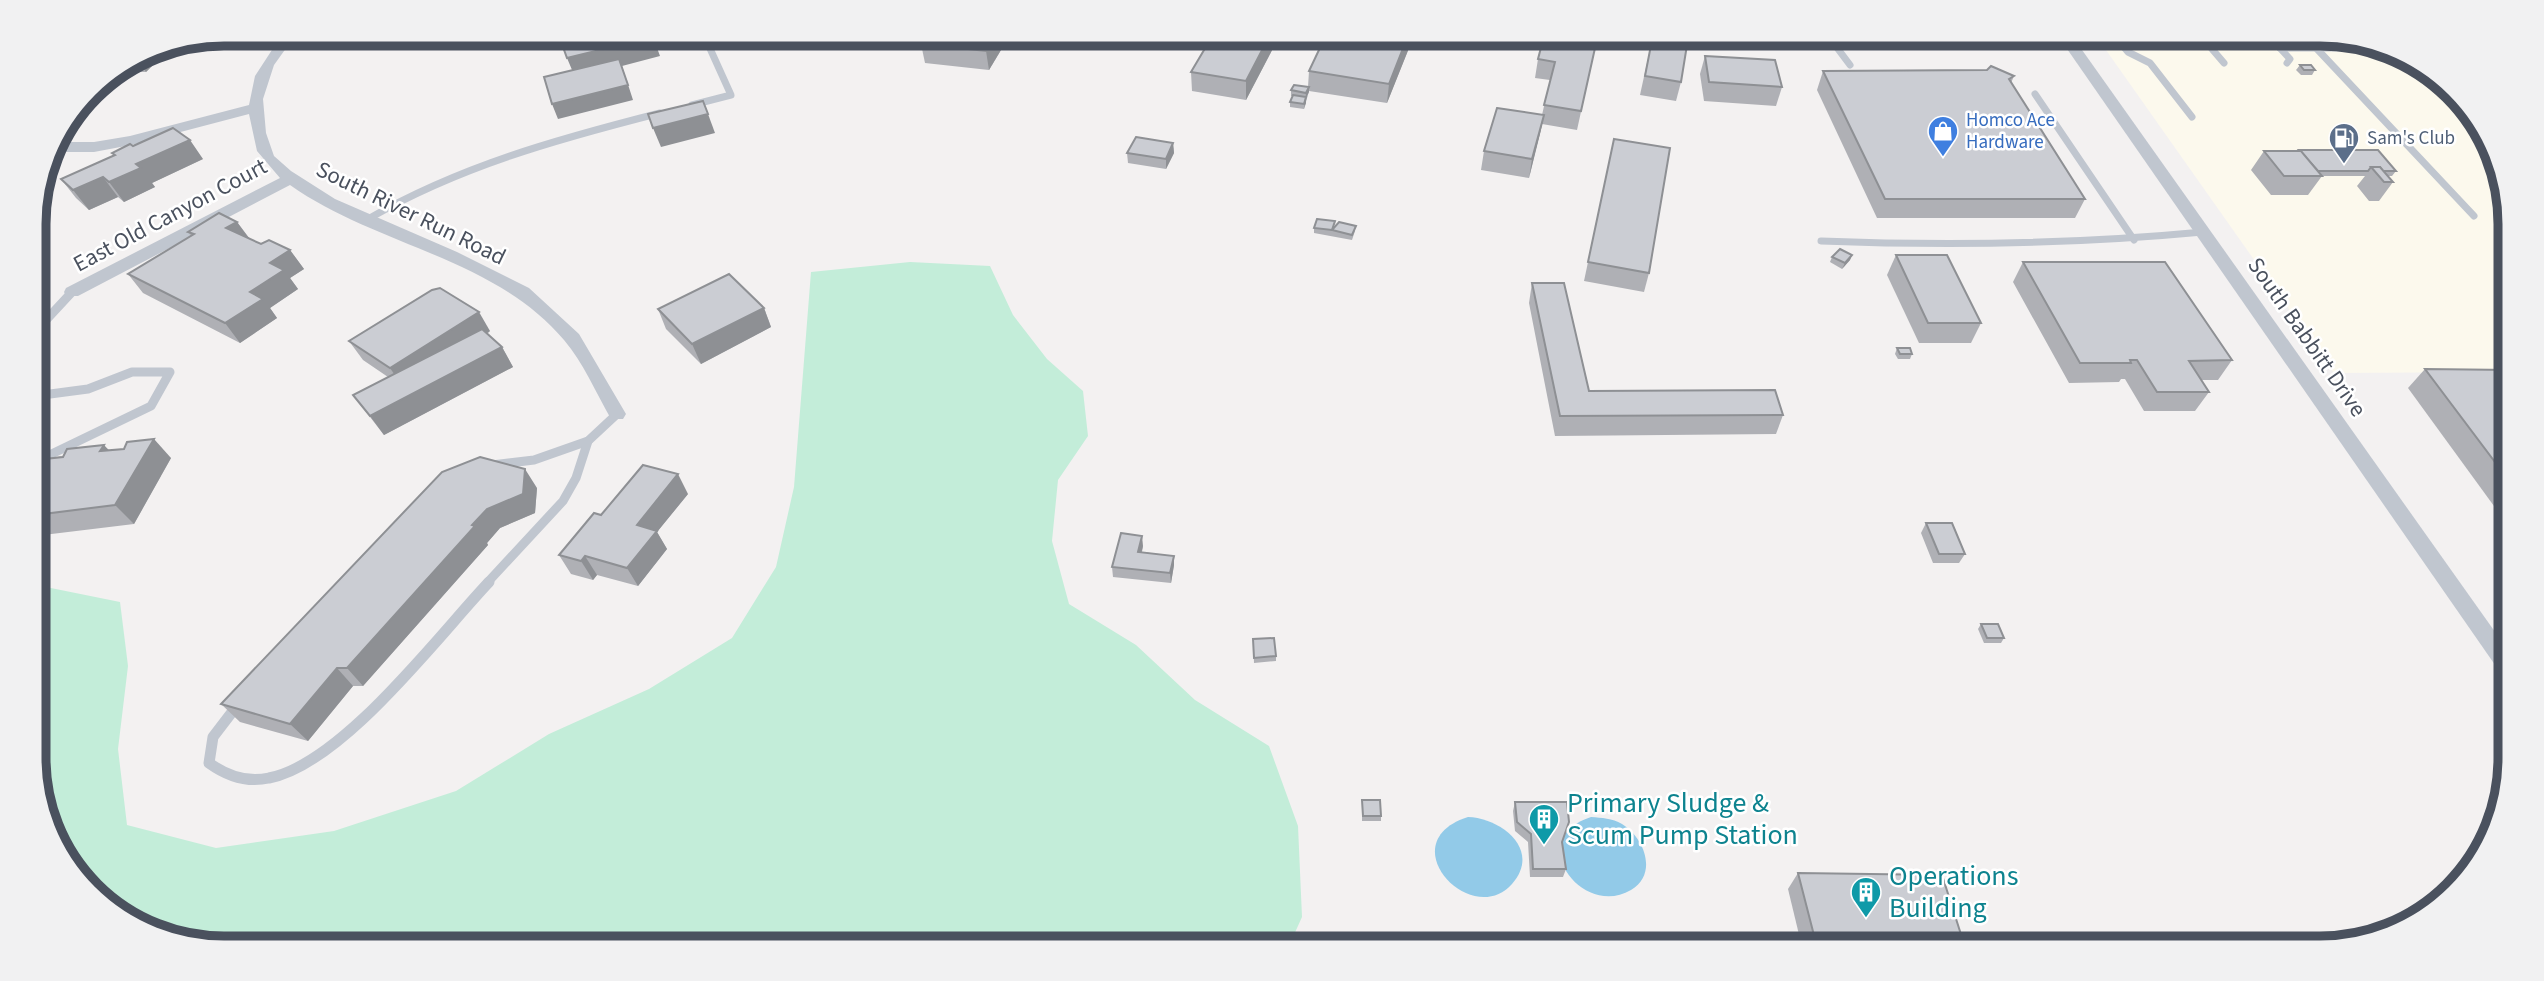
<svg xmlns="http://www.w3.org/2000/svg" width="2544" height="981" font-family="'Source Sans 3',sans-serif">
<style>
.commercial{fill:#fcf9ed}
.green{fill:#c3edd9}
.water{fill:#92cae8}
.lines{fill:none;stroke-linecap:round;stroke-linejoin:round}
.service-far2{stroke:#c0c6cf;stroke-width:7}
.service-far1{stroke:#c0c6cf;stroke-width:9}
.service{stroke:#c0c6cf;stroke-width:11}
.minor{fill:#c0c6cf;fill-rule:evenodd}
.wall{fill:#afb0b5}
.shaded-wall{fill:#8e9094}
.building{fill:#cbcdd3;stroke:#8e9094;stroke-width:2}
.labels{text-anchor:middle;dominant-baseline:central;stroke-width:5;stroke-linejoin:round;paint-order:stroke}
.far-shop-label{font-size:19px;fill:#366cbe;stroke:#fff;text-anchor:start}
.far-service-label{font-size:19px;fill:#4e5e75;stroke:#fff;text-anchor:start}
.street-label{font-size:23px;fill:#4a515e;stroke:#fff}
.near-culture-label{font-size:28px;fill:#0d838f;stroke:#fff;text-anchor:start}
.rim{fill:none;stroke:#4a515e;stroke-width:9}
</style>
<rect width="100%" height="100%" fill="#f3f1f1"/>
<polygon class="commercial" points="2094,33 2320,33 2382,43 2471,107 2509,198 2510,372 2334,373"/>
<polygon class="green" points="910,262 990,266 1013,315 1047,359 1083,391 1088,436 1058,480 1052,541 1069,604 1136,645 1195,700 1269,746 1298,826 1302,917 1288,948 224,948 162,938 80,883 37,794 36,585 120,602 128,666 118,749 127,825 216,848 334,831 456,791 549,734 649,689 732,638 776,567 794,487 811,272"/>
<g class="water">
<path d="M 1468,817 C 1501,818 1542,850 1512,884 C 1471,930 1389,842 1468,817 Z"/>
<path d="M 1591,817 C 1602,818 1612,818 1622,824 C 1645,838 1658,874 1631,890 C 1582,919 1523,839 1591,817 Z"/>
</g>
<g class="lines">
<g class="service-far2">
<polyline points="1826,33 1850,65"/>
<polyline points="2112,33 2128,52 2150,63 2192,117"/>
<polyline points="2266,33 2290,59 2287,63"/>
<polyline points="2302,33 2474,216"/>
<polyline points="2200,35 2224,63"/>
<polyline points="987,40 1009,43 1015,33"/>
<polyline points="2280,48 2363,48 2361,40"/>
<polyline points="2035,94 2134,240"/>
<polyline points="692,105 731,95 703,33"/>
<path d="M 368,219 C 460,166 558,139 660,113"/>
<path d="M 1821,241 C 1949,246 2076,244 2203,232"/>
</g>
<g class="service-far1">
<polyline points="34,333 72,292"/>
<polyline points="35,396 88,389 132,372 170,372 151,406 35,462"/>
<polyline points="492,465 534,460 588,441 617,414"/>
<polyline points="487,583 563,501 576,478 588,441"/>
</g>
<path class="service" d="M 239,703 L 213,737 L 209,763 C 227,776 247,783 269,778 C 342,764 438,636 489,582"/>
<g class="minor">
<path d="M 283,33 L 297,33 L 274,65 L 263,99 L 266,133 L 274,156 L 291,171 L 335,199 L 457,252 L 529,288 L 579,334 L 626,414 L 623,419 L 611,419 C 596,393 583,362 564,340 C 494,257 376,246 290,185 L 78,296 L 66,296 L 64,292 L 66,288 L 280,178 L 257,151 L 249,114 L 131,145 L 94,152 L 51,152 L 52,142 L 94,142 L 130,136 L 249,105 L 255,76 Z"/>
<polygon points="2056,33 2070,33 2510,653 2511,678 2502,675"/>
</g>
</g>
<g class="wall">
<polygon points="928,33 999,33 1001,50 989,70 925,63 921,44"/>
<polygon points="1025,33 1044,33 1038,41 1026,40"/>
<polygon points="1051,33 1077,33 1068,46 1053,47"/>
<polygon points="1108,33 1154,33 1148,42 1109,36"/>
<polygon points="1218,33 1281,33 1246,100 1192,91 1191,72 1211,45"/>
<polygon points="1327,33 1414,33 1413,38 1387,103 1309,91 1304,109 1290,107 1290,102 1293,96 1291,96 1291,90 1308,87 1309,71"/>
<polygon points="2120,33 2195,33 2193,38 2177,41 2175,45 2165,47 2161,44 2141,49 2121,38 2123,35"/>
<polygon points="1652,40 1676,43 1681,82 1676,101 1640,95"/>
<polygon points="171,44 172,46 146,72 123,72 111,85 94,85 98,81 151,48"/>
<polygon points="1595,48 1577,130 1542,124 1529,178 1481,170 1484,151 1542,115 1550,80 1535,78 1538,59"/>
<polygon points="1705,56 1782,87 1776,106 1704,101 1700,74"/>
<polygon points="2300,65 2315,70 2312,75 2301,75 2296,70"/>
<polygon points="1823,71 2014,76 2011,83 2085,199 2075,218 1877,218 1817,90"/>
<polygon points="1614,139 1649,273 1644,292 1584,281"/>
<polygon points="1173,143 1174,153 1166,169 1128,163 1127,153"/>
<polygon points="133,146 203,159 152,183 155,187 124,202 118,197 89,210 76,198 61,179 114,155 112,153"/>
<polygon points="2264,151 2396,171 2392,176 2388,176 2393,182 2379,201 2369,201 2357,186 2365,176 2322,176 2308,195 2271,195 2251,170"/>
<polygon points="237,222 250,239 261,244 290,250 304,269 290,278 298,289 270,308 277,318 240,343 143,293 128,274 191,236 188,232"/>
<polygon points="1335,227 1355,231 1352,240 1314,233 1314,228"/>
<polygon points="1852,255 1850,260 1842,269 1830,262 1832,257"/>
<polygon points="1896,255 1981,323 1971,343 1919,343 1887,275"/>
<polygon points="2023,262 2232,360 2218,380 2201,380 2209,392 2195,411 2144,411 2125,379 2121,379 2119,382 2069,383 2013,282"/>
<polygon points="1532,283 1589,391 1783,415 1776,434 1555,436 1529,303"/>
<polygon points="764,308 771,327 701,364 666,329 658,309"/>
<polygon points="490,331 487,334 502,347 513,367 384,435 353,395 388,377 363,360 349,341"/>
<polygon points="1897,348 1912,354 1910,359 1898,359 1895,354"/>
<polygon points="2425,369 2510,370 2510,528 2408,388"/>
<polygon points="109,450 171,458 134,524 35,536 35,453 41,459"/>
<polygon points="537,488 535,513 500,528 487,543 488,545 363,686 353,686 308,741 240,722 221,704"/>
<polygon points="688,494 657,532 667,549 638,586 597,575 593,580 571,574 559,555 601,515"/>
<polygon points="1926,523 1965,554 1959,563 1933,563 1921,533"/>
<polygon points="1143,546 1142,552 1174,556 1174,565 1171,583 1113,577 1112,567"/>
<polygon points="1981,624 2004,638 2001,643 1984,643 1978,629"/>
<polygon points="1253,639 1276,656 1276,661 1254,663"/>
<polygon points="1362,800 1381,816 1381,821 1362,821"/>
<polygon points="1515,802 1562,842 1566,869 1563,877 1530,877 1528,842 1515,831 1513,811"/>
<polygon points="1798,873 1965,947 1802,947 1788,889"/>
</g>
<g class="shaded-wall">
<polygon points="997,33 999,33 1001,50 989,70 986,51"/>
<polygon points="1037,33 1044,33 1038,41"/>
<polygon points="1066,33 1077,33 1068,46"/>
<polygon points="1147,33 1154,33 1148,42"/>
<polygon points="1271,33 1281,33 1246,100 1246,81"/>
<polygon points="1409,33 1414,33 1413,38 1387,103 1389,84"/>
<polygon points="2149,33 2167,33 2161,44 2141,49"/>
<polygon points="2173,33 2195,33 2193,38 2177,41 2175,45 2165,47"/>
<polygon points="653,37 660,56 622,66 633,100 558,119 552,104 575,77 567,58"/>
<polygon points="171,44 172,46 146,72 136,57 151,48"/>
<polygon points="120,67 123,72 111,85 105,76"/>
<polygon points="1309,87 1309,92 1306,98 1306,103 1304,109 1306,93"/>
<polygon points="708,114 715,133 661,147 653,128"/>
<polygon points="1544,115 1540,134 1529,178 1532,159"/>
<polygon points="190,140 203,159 152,183 155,187 124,202 109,182 136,164"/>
<polygon points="1173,143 1174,153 1166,169 1166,159"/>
<polygon points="103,177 118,197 89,210 73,190"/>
<polygon points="237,222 251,241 226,228"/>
<polygon points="290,250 304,269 290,278 298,289 270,308 277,318 240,343 225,323 250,292 270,263"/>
<polygon points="1852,255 1850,260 1842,269 1845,263"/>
<polygon points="764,308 771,327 701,364 692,344"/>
<polygon points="479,312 490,331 403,387 390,368"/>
<polygon points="502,347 513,367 384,435 370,416"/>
<polygon points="154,439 171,458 134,524 115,505"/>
<polygon points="104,445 122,464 100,451"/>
<polygon points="35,453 54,472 35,465"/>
<polygon points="525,469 537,488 535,513 500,528 487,543 488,545 363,686 347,668 472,525"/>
<polygon points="678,474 688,494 657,532 667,549 638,586 627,568 637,525"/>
<polygon points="1142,536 1143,546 1139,562 1138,552"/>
<polygon points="585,556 597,575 593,580 581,561"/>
<polygon points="1174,556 1174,565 1171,583 1170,573"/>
<polygon points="337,668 353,686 308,741 290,724"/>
</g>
<g class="building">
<polygon points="558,33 651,33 653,37 567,58"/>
<polygon points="928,33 997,33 986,51 921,44"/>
<polygon points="1218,33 1271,33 1246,81 1191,72 1207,45 1211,45"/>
<polygon points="1327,33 1409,33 1389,84 1309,71"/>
<polygon points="1543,40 1595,48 1581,111 1544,105 1555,62 1538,59"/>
<polygon points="1652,40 1676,40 1676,43 1687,45 1681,82 1645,76"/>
<polygon points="1705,56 1775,60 1782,87 1709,82"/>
<polygon points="619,59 628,85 552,104 544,77"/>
<polygon points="2300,65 2311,65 2315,70 2304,70"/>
<polygon points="1991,66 2014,76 2009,79 2085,199 1885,199 1823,71 1987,70"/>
<polygon points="1294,85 1309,87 1306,93 1291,90"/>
<polygon points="1293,95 1306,97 1304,104 1290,102"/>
<polygon points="703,101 708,114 653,128 648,114"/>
<polygon points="1497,108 1544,115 1532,159 1484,151"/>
<polygon points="173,128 190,140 136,164 141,168 109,182 103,177 73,190 61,179 115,155 112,153 130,144 133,146"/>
<polygon points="1136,137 1173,143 1166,159 1127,153"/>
<polygon points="1614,139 1670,148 1649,273 1588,262"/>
<polygon points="2299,150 2378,150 2396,171 2383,171 2380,167 2371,167 2368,171 2318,171"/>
<polygon points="2264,151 2301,151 2322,176 2284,176"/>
<polygon points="2371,167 2380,167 2393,182 2384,182"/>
<polygon points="219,213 237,222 226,228 261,244 269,240 290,250 270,263 284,270 250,292 263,299 225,323 128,274 194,234 188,232"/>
<polygon points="1317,219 1335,221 1332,230 1314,228"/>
<polygon points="1339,222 1356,226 1352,235 1332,230"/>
<polygon points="1840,249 1852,255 1845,263 1832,257"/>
<polygon points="1896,255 1947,255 1981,323 1928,323"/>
<polygon points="2023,262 2165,262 2232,360 2189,361 2209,392 2157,392 2137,360 2130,360 2131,363 2080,363"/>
<polygon points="729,274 764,308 692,344 658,309"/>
<polygon points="1532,283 1564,283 1589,391 1775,390 1783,415 1560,416"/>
<polygon points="440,288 479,312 390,368 349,341 432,290"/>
<polygon points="482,329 502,347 370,416 353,395"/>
<polygon points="1897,348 1910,348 1912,354 1900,354"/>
<polygon points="2425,369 2510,370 2510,482"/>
<polygon points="154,439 115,505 35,515 35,460 63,457 67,449 104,445 100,451 124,449 127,442"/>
<polygon points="480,457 525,469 523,494 487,509 472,525 475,526 347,668 337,668 290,724 221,704 442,472"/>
<polygon points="643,465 678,474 637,525 657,531 627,568 585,556 581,561 559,555 594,513 601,515"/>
<polygon points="1926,523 1952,523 1965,554 1939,554"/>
<polygon points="1121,533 1142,536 1138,552 1174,556 1170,573 1112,567"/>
<polygon points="1981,624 1998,624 2004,638 1987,638"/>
<polygon points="1274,638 1276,656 1254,658 1253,639"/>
<polygon points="1362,800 1380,800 1381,816 1363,816"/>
<polygon points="1515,802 1567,802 1569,822 1562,842 1566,869 1533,869 1531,834 1517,822"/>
<polygon points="1798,873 1942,875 1965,947 1817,947"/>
</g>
<defs>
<g id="shop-pin" transform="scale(1.575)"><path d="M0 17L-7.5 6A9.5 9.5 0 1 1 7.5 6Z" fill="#3f7fe0" stroke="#fff"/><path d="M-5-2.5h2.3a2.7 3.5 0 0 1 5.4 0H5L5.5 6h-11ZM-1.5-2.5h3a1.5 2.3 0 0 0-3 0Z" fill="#fff"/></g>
<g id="fuel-pin" transform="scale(1.575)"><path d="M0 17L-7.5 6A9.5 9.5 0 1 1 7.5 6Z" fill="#5c6f8a" stroke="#fff"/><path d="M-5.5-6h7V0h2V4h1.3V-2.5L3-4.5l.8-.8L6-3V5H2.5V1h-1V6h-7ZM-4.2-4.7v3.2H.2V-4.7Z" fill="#fff"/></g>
<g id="building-pin" transform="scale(1.575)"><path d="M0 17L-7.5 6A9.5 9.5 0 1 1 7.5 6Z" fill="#0f9aa8" stroke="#fff"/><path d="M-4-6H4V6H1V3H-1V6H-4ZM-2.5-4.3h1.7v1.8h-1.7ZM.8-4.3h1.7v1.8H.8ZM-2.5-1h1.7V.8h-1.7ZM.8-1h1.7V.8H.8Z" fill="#fff"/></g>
</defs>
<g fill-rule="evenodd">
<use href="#shop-pin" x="1943" y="131"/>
<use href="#fuel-pin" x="2344" y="138"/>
<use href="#building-pin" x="1544" y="819"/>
<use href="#building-pin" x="1866" y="892"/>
</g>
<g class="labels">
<g class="far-shop-label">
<text x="1966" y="120">Homco Ace<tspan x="1966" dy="22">Hardware</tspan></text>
</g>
<g class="far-service-label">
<text x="2367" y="138">Sam's Club</text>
</g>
<g class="street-label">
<text transform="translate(411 213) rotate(26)">South River Run Road</text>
<text transform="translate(170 215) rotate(-28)">East Old Canyon Court</text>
<text transform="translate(2307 337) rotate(55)">South Babbitt Drive</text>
</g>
<g class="near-culture-label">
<text x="1567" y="803">Primary Sludge &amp;<tspan x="1567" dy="32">Scum Pump Station</tspan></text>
<text x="1889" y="876">Operations<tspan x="1889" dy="32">Building</tspan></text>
</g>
</g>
<path d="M0 0H2544V981H0ZM224 46H2320A178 178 0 0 1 2498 224V758A178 178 0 0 1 2320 936H224A178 178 0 0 1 46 758V224A178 178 0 0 1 224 46Z" fill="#f1f1f2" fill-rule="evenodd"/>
<path class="rim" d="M224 46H2320A178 178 0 0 1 2498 224V758A178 178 0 0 1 2320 936H224A178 178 0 0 1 46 758V224A178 178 0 0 1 224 46Z"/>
</svg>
